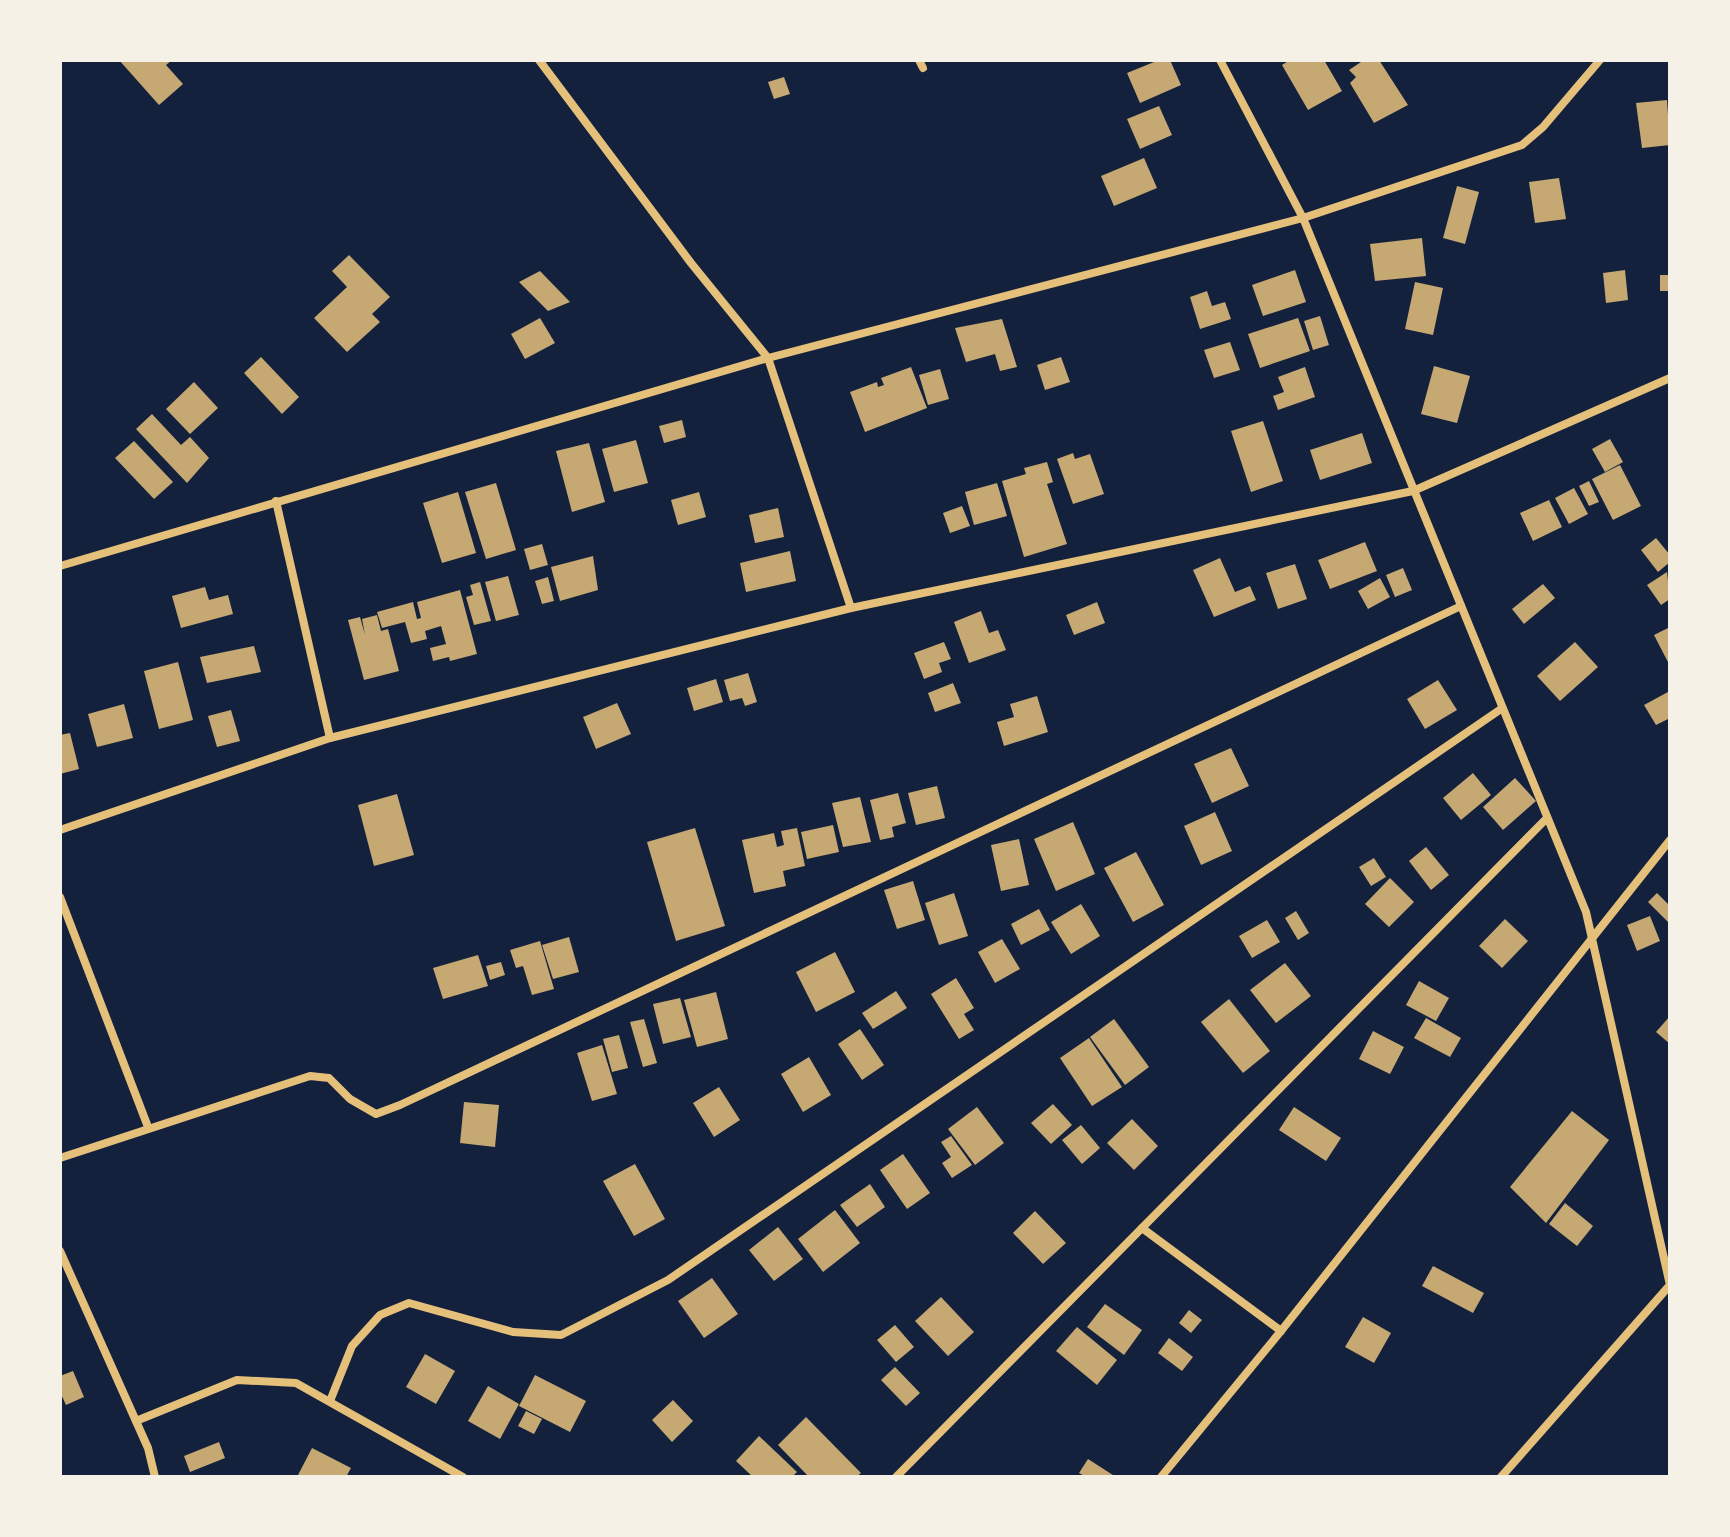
<svg xmlns="http://www.w3.org/2000/svg" width="1730" height="1537" font-family="'Open Sans',sans-serif">
<style>
.building{fill:#c6a872}
.lines{fill:none;stroke-linecap:round;stroke-linejoin:round}
.minor{stroke:#e5c07b;stroke-width:8}
</style>
<rect width="100%" height="100%" fill="#14213d"/>
<g class="building">
<polygon points="119,60 172,60 166,65 183,84 159,105"/>
<polygon points="1159,60 1170,60 1181,85 1140,103 1127,73"/>
<polygon points="1290,60 1324,60 1342,91 1308,110 1282,65"/>
<polygon points="1364,60 1379,60 1408,105 1374,123 1350,83 1356,77 1349,70"/>
<polygon points="784,77 790,94 774,99 768,82"/>
<polygon points="1667,100 1670,145 1642,148 1636,103"/>
<polygon points="1159,106 1172,135 1140,149 1127,119"/>
<polygon points="1144,158 1157,188 1114,206 1101,176"/>
<polygon points="1559,178 1566,219 1535,223 1529,182"/>
<polygon points="1457,186 1479,192 1465,244 1443,238"/>
<polygon points="1422,238 1426,276 1375,281 1370,244"/>
<polygon points="349,255 390,297 372,314 380,322 347,352 314,318 347,287 332,271"/>
<polygon points="1295,270 1306,302 1263,316 1252,285"/>
<polygon points="1625,270 1628,300 1606,303 1603,273"/>
<polygon points="540,271 570,302 548,311 519,282"/>
<rect x="1660" y="275" width="10" height="16"/>
<polygon points="1415,282 1443,288 1433,335 1405,329"/>
<polygon points="1207,291 1212,306 1225,302 1231,319 1200,329 1190,297"/>
<polygon points="1320,316 1329,345 1313,350 1304,321"/>
<polygon points="540,318 555,343 525,359 511,334"/>
<polygon points="1298,318 1310,351 1260,368 1248,334"/>
<polygon points="1002,319 1017,367 1000,371 995,354 966,362 955,328"/>
<polygon points="1230,342 1240,370 1214,378 1204,350"/>
<polygon points="261,357 299,397 282,414 244,373"/>
<polygon points="1061,357 1070,382 1045,390 1037,365"/>
<polygon points="1434,366 1470,376 1457,423 1421,414"/>
<polygon points="911,367 927,408 865,432 850,392 877,382 878,387 884,385 881,378"/>
<polygon points="1305,367 1315,397 1278,410 1273,396 1284,392 1278,377"/>
<polygon points="940,369 949,399 928,405 919,375"/>
<polygon points="194,382 218,408 190,434 166,409"/>
<polygon points="152,414 181,445 190,437 209,458 187,483 136,429"/>
<polygon points="682,420 686,437 664,443 659,426"/>
<polygon points="1263,421 1283,481 1251,492 1231,431"/>
<polygon points="1362,433 1372,463 1320,480 1310,450"/>
<polygon points="1610,439 1623,462 1605,472 1592,449"/>
<polygon points="636,440 648,483 614,492 602,449"/>
<polygon points="134,441 173,482 154,499 115,458"/>
<polygon points="589,443 605,502 572,512 556,451"/>
<polygon points="1073,453 1075,459 1090,454 1104,494 1073,504 1057,459"/>
<polygon points="1047,462 1053,482 1047,484 1067,544 1024,557 1002,481 1026,474 1024,468"/>
<polygon points="1620,465 1641,506 1613,520 1592,479"/>
<polygon points="1589,481 1599,502 1589,506 1579,486"/>
<polygon points="496,483 516,550 486,559 465,492"/>
<polygon points="997,483 1007,516 974,525 965,492"/>
<polygon points="1574,488 1588,514 1569,524 1555,498"/>
<polygon points="458,492 476,553 442,563 423,503"/>
<polygon points="699,492 706,517 678,525 671,500"/>
<polygon points="1549,500 1562,527 1533,541 1520,513"/>
<polygon points="962,506 970,526 950,533 943,513"/>
<polygon points="778,508 784,537 755,543 749,515"/>
<polygon points="1656,538 1670,555 1670,562 1658,572 1641,550"/>
<polygon points="1365,542 1377,571 1330,589 1318,560"/>
<polygon points="542,544 548,565 530,570 524,549"/>
<polygon points="790,551 796,581 746,592 740,563"/>
<polygon points="593,556 598,590 560,601 551,567"/>
<polygon points="1220,558 1235,592 1250,586 1256,600 1214,617 1193,570"/>
<polygon points="1295,564 1307,599 1278,609 1266,573"/>
<polygon points="1403,568 1412,590 1395,597 1386,575"/>
<polygon points="1667,572 1670,599 1661,605 1647,585"/>
<polygon points="508,576 519,615 496,621 485,582"/>
<polygon points="548,577 554,601 542,604 535,581"/>
<polygon points="1380,578 1390,597 1368,609 1358,591"/>
<polygon points="480,582 491,621 474,625 466,597 473,595 470,585"/>
<polygon points="1543,584 1555,598 1524,624 1512,609"/>
<polygon points="205,587 209,600 228,595 233,614 181,628 172,596"/>
<polygon points="460,590 477,654 450,661 449,657 433,661 430,648 446,644 441,626 425,631 427,639 411,643 405,622 382,628 377,612 413,602 417,619 421,618 417,602"/>
<polygon points="1097,602 1105,623 1074,635 1066,615"/>
<polygon points="981,611 989,633 998,630 1006,650 969,663 954,622"/>
<polygon points="377,615 381,631 388,629 399,671 364,680 348,620 360,617 365,635 362,619"/>
<polygon points="1670,627 1670,666 1654,635"/>
<polygon points="944,642 951,659 939,663 942,672 924,679 914,653"/>
<polygon points="1575,642 1598,667 1560,701 1537,676"/>
<polygon points="254,646 261,672 207,683 200,657"/>
<polygon points="178,662 193,720 159,729 144,671"/>
<polygon points="748,673 757,702 745,706 742,698 730,701 724,680"/>
<polygon points="716,679 723,702 694,711 687,688"/>
<polygon points="1438,680 1457,710 1425,729 1407,699"/>
<polygon points="953,683 961,703 935,712 928,693"/>
<polygon points="1668,692 1670,718 1656,725 1644,705"/>
<polygon points="1037,696 1048,732 1004,746 997,722 1014,717 1010,704"/>
<polygon points="617,703 631,734 596,749 583,717"/>
<polygon points="124,704 133,738 97,747 88,714"/>
<polygon points="231,710 240,741 217,747 208,716"/>
<polygon points="70,733 79,769 60,774 60,735"/>
<polygon points="1231,748 1249,786 1212,803 1194,764"/>
<polygon points="1473,773 1491,795 1461,820 1443,798"/>
<polygon points="1515,778 1536,801 1503,830 1483,807"/>
<polygon points="937,786 945,818 916,825 908,793"/>
<polygon points="898,793 906,823 892,827 894,837 880,840 870,800"/>
<polygon points="397,794 414,855 374,866 358,805"/>
<polygon points="860,797 871,842 843,847 832,803"/>
<polygon points="1215,812 1232,851 1201,865 1184,826"/>
<polygon points="1073,822 1095,874 1056,891 1034,839"/>
<polygon points="833,825 839,852 807,859 801,832"/>
<polygon points="695,828 725,926 676,941 647,842"/>
<polygon points="797,828 805,866 783,871 786,886 754,893 742,840 774,833 777,847 784,845 781,831"/>
<polygon points="1019,839 1029,885 1001,891 991,845"/>
<polygon points="1426,847 1449,875 1431,890 1409,861"/>
<polygon points="1136,852 1164,905 1133,922 1104,868"/>
<polygon points="1374,858 1386,877 1371,886 1359,867"/>
<polygon points="1390,878 1414,902 1389,927 1365,904"/>
<polygon points="913,881 925,920 897,929 884,890"/>
<polygon points="954,893 968,936 939,945 925,903"/>
<polygon points="1657,893 1670,906 1670,924 1648,902"/>
<polygon points="1081,904 1100,936 1071,954 1051,922"/>
<polygon points="1039,909 1050,930 1021,945 1011,924"/>
<polygon points="1296,911 1309,933 1298,940 1285,918"/>
<polygon points="1650,916 1660,941 1637,951 1627,925"/>
<polygon points="1505,919 1528,941 1502,968 1479,946"/>
<polygon points="1267,920 1280,942 1252,958 1239,936"/>
<polygon points="569,937 579,972 553,979 542,945"/>
<polygon points="1002,939 1020,969 995,983 978,952"/>
<polygon points="540,941 554,989 532,995 523,966 516,968 510,950"/>
<polygon points="835,952 855,992 816,1012 796,972"/>
<polygon points="478,955 488,986 443,999 433,968"/>
<polygon points="501,962 505,975 490,980 486,966"/>
<polygon points="1285,963 1311,996 1276,1023 1250,990"/>
<polygon points="956,978 974,1008 964,1014 974,1030 959,1039 931,994"/>
<polygon points="1419,981 1449,998 1436,1021 1406,1005"/>
<polygon points="896,991 907,1008 873,1029 862,1013"/>
<polygon points="716,992 728,1039 697,1047 684,1000"/>
<polygon points="680,998 691,1037 663,1044 653,1004"/>
<polygon points="1229,999 1270,1051 1243,1073 1201,1022"/>
<polygon points="1670,1016 1670,1044 1656,1032"/>
<polygon points="1426,1018 1461,1038 1450,1057 1414,1038"/>
<polygon points="644,1019 657,1063 643,1067 630,1022"/>
<polygon points="1114,1019 1149,1067 1125,1085 1090,1037"/>
<polygon points="860,1029 884,1065 862,1080 838,1044"/>
<polygon points="1373,1031 1404,1047 1390,1074 1359,1059"/>
<polygon points="619,1035 628,1068 612,1072 603,1039"/>
<polygon points="1089,1038 1122,1087 1092,1106 1060,1058"/>
<polygon points="602,1045 617,1094 592,1101 577,1053"/>
<polygon points="809,1057 831,1095 803,1112 781,1074"/>
<polygon points="719,1087 740,1120 714,1137 693,1103"/>
<polygon points="464,1102 499,1105 495,1147 460,1143"/>
<polygon points="1053,1104 1072,1125 1051,1144 1031,1123"/>
<polygon points="977,1107 1004,1143 975,1165 948,1129"/>
<polygon points="1294,1107 1341,1138 1326,1161 1279,1130"/>
<polygon points="1572,1111 1609,1140 1546,1223 1510,1187"/>
<polygon points="1132,1119 1158,1146 1134,1170 1107,1143"/>
<polygon points="1081,1125 1100,1148 1082,1164 1062,1140"/>
<polygon points="951,1136 972,1165 952,1178 942,1163 951,1157 941,1142"/>
<polygon points="903,1154 930,1193 907,1209 880,1170"/>
<polygon points="635,1164 665,1219 634,1236 603,1181"/>
<polygon points="870,1184 885,1207 857,1227 840,1205"/>
<polygon points="1565,1203 1593,1226 1577,1246 1549,1224"/>
<polygon points="835,1210 860,1243 823,1272 798,1239"/>
<polygon points="1035,1211 1066,1243 1043,1264 1013,1233"/>
<polygon points="778,1227 803,1259 774,1281 749,1250"/>
<polygon points="1433,1266 1484,1293 1473,1313 1422,1286"/>
<polygon points="712,1278 738,1314 704,1338 678,1301"/>
<polygon points="941,1297 974,1332 948,1356 915,1321"/>
<polygon points="1105,1304 1142,1330 1124,1355 1087,1327"/>
<polygon points="1189,1310 1202,1320 1191,1333 1179,1323"/>
<polygon points="1363,1317 1391,1333 1374,1363 1345,1347"/>
<polygon points="895,1325 914,1347 896,1362 877,1340"/>
<polygon points="1077,1327 1117,1360 1097,1385 1056,1351"/>
<polygon points="1169,1338 1193,1357 1182,1371 1158,1353"/>
<polygon points="425,1354 455,1371 436,1404 406,1387"/>
<polygon points="895,1367 920,1393 906,1406 881,1380"/>
<polygon points="73,1371 84,1397 66,1405 60,1392 60,1376"/>
<polygon points="535,1375 586,1401 570,1432 519,1406"/>
<polygon points="488,1386 519,1404 500,1439 468,1421"/>
<polygon points="673,1400 693,1421 672,1442 652,1420"/>
<polygon points="526,1411 542,1419 534,1434 518,1426"/>
<polygon points="806,1417 861,1473 856,1477 809,1477 778,1445"/>
<polygon points="759,1436 797,1472 792,1477 753,1477 736,1461"/>
<polygon points="219,1442 225,1458 190,1472 184,1456"/>
<polygon points="312,1448 351,1468 346,1477 297,1477"/>
<polygon points="1088,1459 1116,1477 1086,1477 1079,1473"/>
</g>
<g class="lines">
<g class="minor">
<polyline points="539,60 691,263 768,358 851,608"/>
<polyline points="919,60 923,68"/>
<polyline points="1220,60 1303,218 1586,912 1670,1285 1501,1477"/>
<polyline points="276,501 330,738"/>
<polyline points="60,566 768,358 1303,218 1522,145 1543,127 1600,60"/>
<polyline points="60,830 330,738 851,608 1413,491 1670,378"/>
<polyline points="60,897 148,1127"/>
<polyline points="60,1158 310,1076 329,1078 350,1099 376,1114 400,1105 1461,606"/>
<polyline points="1142,1228 1281,1331"/>
<polyline points="60,1251 148,1448 155,1477"/>
<polyline points="330,1401 352,1346 380,1315 409,1303 513,1332 561,1335 668,1280 1501,709"/>
<polyline points="136,1421 237,1380 296,1383 463,1477"/>
<polyline points="896,1477 1547,818"/>
<polyline points="1161,1477 1281,1331 1670,840"/>
</g>
</g>
<rect width="1730" height="1537" fill="none" stroke="#f6f1e7" stroke-width="124"/>
</svg>
